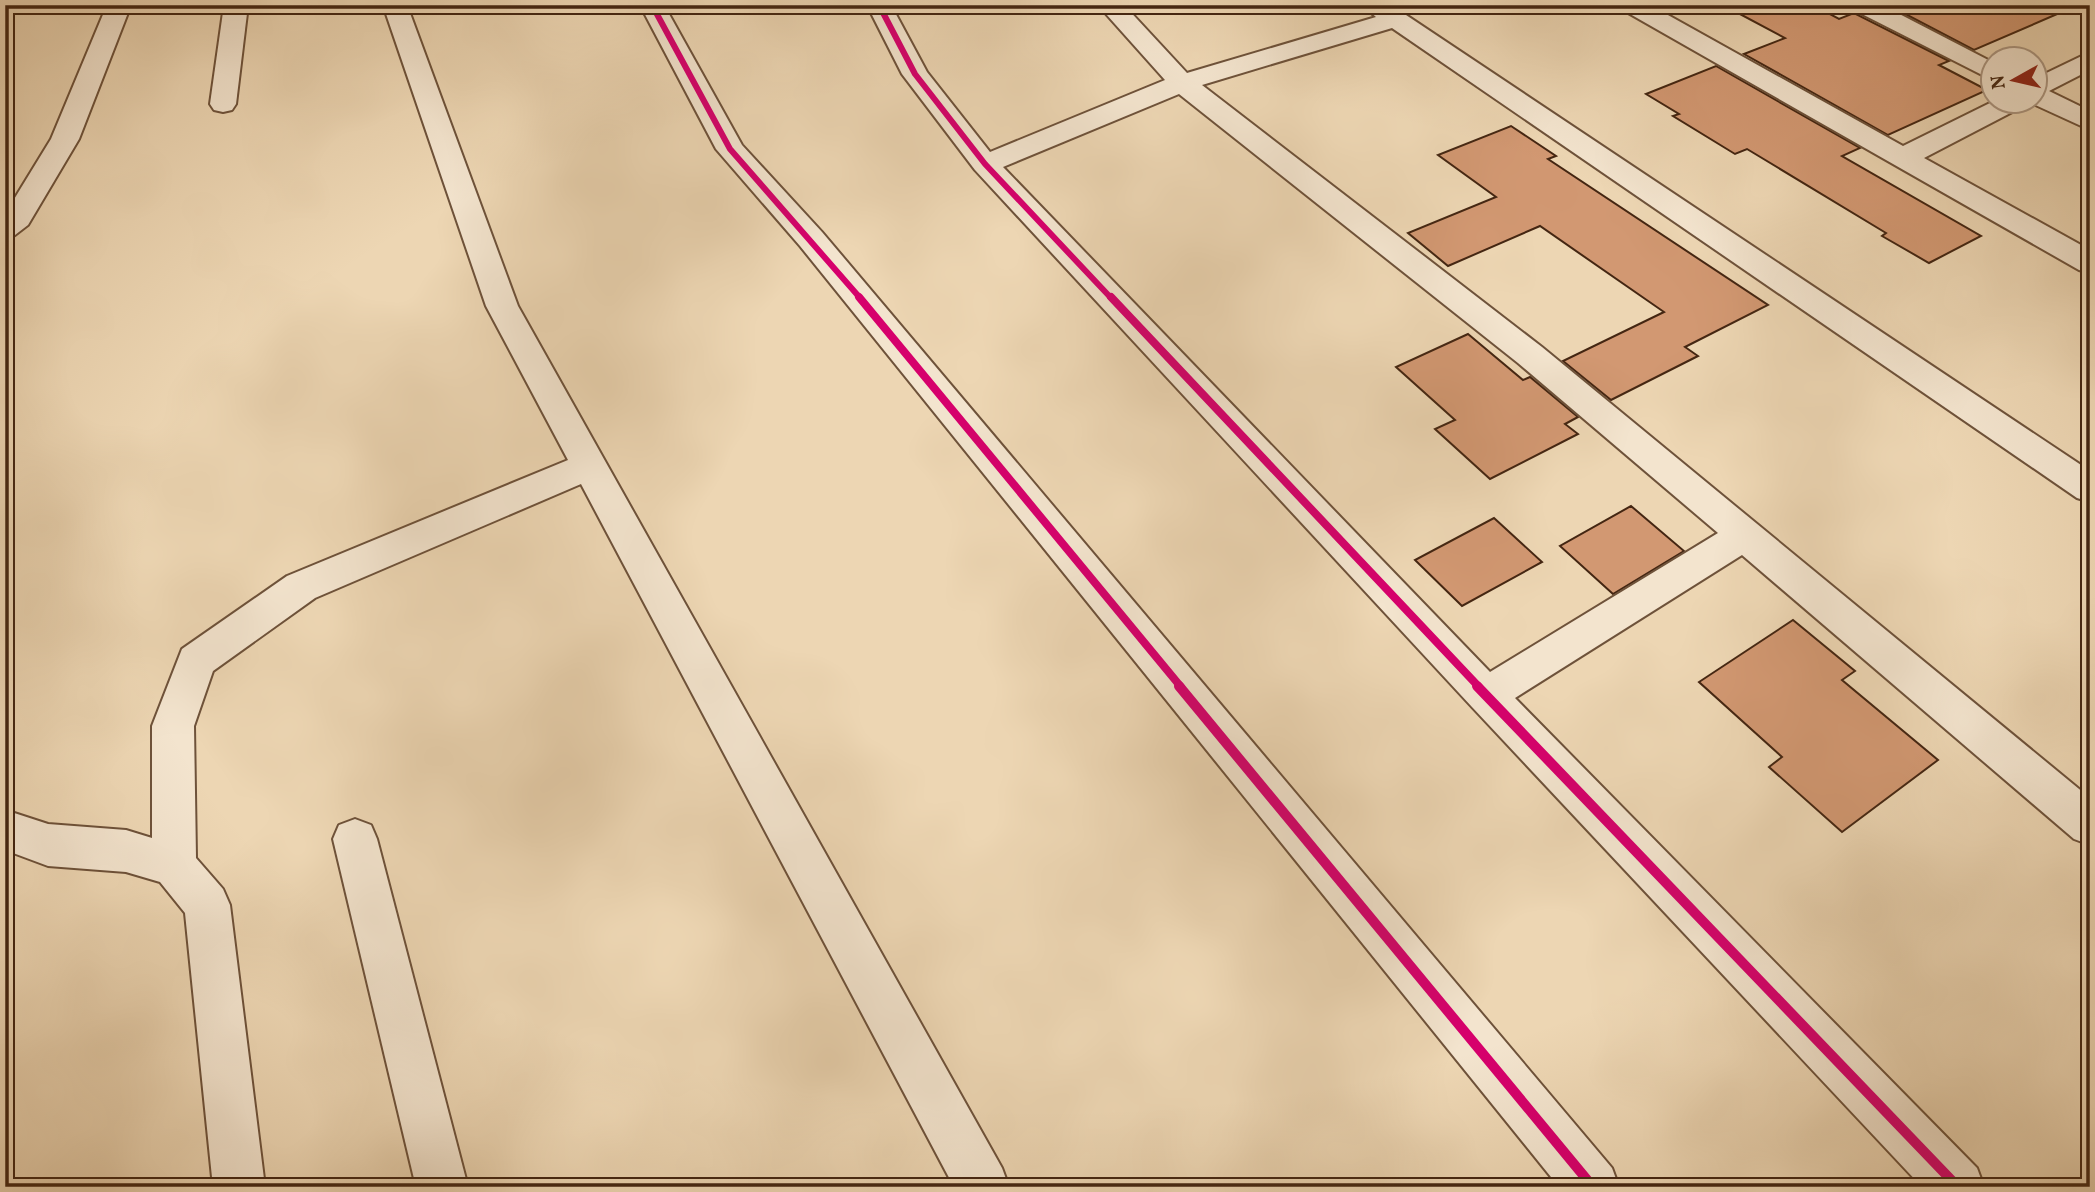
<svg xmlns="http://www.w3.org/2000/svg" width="2095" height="1192" font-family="Vollkorn,serif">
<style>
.building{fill:#d29872;stroke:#442612;stroke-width:2}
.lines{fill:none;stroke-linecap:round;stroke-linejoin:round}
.minor-casing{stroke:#6e523a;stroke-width:4}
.minor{fill:#f3e4ce;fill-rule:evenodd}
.cycleway-far2-casing{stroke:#f3e4ce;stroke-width:10}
.cycleway-far1-casing{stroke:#f3e4ce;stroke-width:12}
.cycleway-casing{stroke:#f3e4ce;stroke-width:15}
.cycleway-far2{stroke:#d6006c;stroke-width:6}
.cycleway-far1{stroke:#d6006c;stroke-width:8}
.cycleway{stroke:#d6006c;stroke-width:10}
</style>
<rect width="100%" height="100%" fill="#edd6b3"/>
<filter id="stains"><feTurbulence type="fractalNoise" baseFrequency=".00286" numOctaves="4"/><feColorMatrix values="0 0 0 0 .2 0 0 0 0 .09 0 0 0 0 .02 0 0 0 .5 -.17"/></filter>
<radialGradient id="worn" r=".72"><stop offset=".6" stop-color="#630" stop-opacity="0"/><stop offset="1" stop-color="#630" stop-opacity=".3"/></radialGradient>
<g class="building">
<polygon points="1723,5 1813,5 1839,19 1854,13 1949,61 1939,65 1987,90 1888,135 1744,54 1785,38"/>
<polygon points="1888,5 2078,5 1974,50"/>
<polygon points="1716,66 1860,148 1842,156 1981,236 1929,263 1882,236 1886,233 1747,149 1735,154 1673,116 1679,114 1646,94"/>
<polygon points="1511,126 1556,156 1548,159 1768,305 1685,347 1698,356 1611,400 1563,361 1664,312 1540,226 1448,266 1408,233 1496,197 1438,155"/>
<polygon points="1468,334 1523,380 1530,377 1578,417 1565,424 1578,434 1490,479 1435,429 1455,420 1396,367"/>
<polygon points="1631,506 1684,551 1613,594 1560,546"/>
<polygon points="1494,518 1542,562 1462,606 1415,560"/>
<polygon points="1793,620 1855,671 1842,680 1938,760 1842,832 1769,767 1782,757 1699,682"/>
</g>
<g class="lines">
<g class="minor-casing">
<g id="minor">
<polygon points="107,5 131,5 79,139 28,225 15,235 5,238 5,214 51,139"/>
<polygon points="224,5 248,5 236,104 232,110 223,112 214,110 210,104"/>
<polygon points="383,5 407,5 518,306 1002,1168 1009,1187 954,1187 581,484 315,598 213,671 194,726 196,858 223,889 230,905 265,1187 213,1187 185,913 160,882 126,872 48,866 5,850 5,810 48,824 126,830 152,838 152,726 182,649 287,576 568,460 486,306"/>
<polygon points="640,5 664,5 742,145 822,232 1612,1168 1619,1187 1559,1187 800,246 716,149"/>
<path d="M 867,5 L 891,5 L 927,72 L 990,152 L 1165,80 L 1098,5 L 1124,5 L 1187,73 L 1376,17 L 1362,5 L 1391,5 L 2090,471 L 2090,502 L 2077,498 L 1392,28 L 1202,85 L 1542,347 L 2090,798 L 2090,845 L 2074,839 L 1742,555 L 1515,698 L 1977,1168 L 1984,1187 L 1922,1187 L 1472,707 L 975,170 L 902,74 ZM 1179,94 L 1518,363 L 1718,533 L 1490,672 L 1003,167 Z"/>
<polygon points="1620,5 1650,5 1903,146 1994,101 2024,102 2020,108 1924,158 2090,250 2090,273 2079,270 1623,10"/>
<polygon points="1851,5 1882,5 1994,63 1994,81 1854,10"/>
<polygon points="2090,52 2090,70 2049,91 2090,111 2090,130 2029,102 2036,102 2036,78"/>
<polygon points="355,819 371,825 377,839 468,1187 416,1187 333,839 339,825"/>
</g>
</g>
<use href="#minor" class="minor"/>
<g class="cycleway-far2-casing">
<g id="cycleway-far2">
<polyline points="652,5 730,149 861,299"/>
<polyline points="879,5 915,74 985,164 1112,299"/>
</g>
</g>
<g class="cycleway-far1-casing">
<g id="cycleway-far1">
<polyline points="859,297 1181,687"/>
<polyline points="1111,297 1479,687"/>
</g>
</g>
<g class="cycleway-casing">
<g id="cycleway">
<polyline points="1179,686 1593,1187"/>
<polyline points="1477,686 1958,1187"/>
</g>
</g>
<use href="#cycleway-far2" class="cycleway-far2"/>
<use href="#cycleway-far1" class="cycleway-far1"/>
<use href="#cycleway" class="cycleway"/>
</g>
<rect width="2095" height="1192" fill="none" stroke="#edd6b3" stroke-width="28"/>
<rect x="7" y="7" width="2081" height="1178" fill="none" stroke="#442612" stroke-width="3.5"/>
<rect x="14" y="14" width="2067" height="1164" fill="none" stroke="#442612" stroke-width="2"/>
<g transform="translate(2014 80) rotate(262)"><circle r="33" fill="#f3e4ce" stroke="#ad9883" stroke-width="2"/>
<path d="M0-5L12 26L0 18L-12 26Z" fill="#8f2418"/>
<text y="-10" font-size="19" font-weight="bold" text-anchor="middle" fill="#442612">N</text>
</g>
<rect width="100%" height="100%" filter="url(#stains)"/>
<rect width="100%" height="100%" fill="url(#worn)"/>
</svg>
